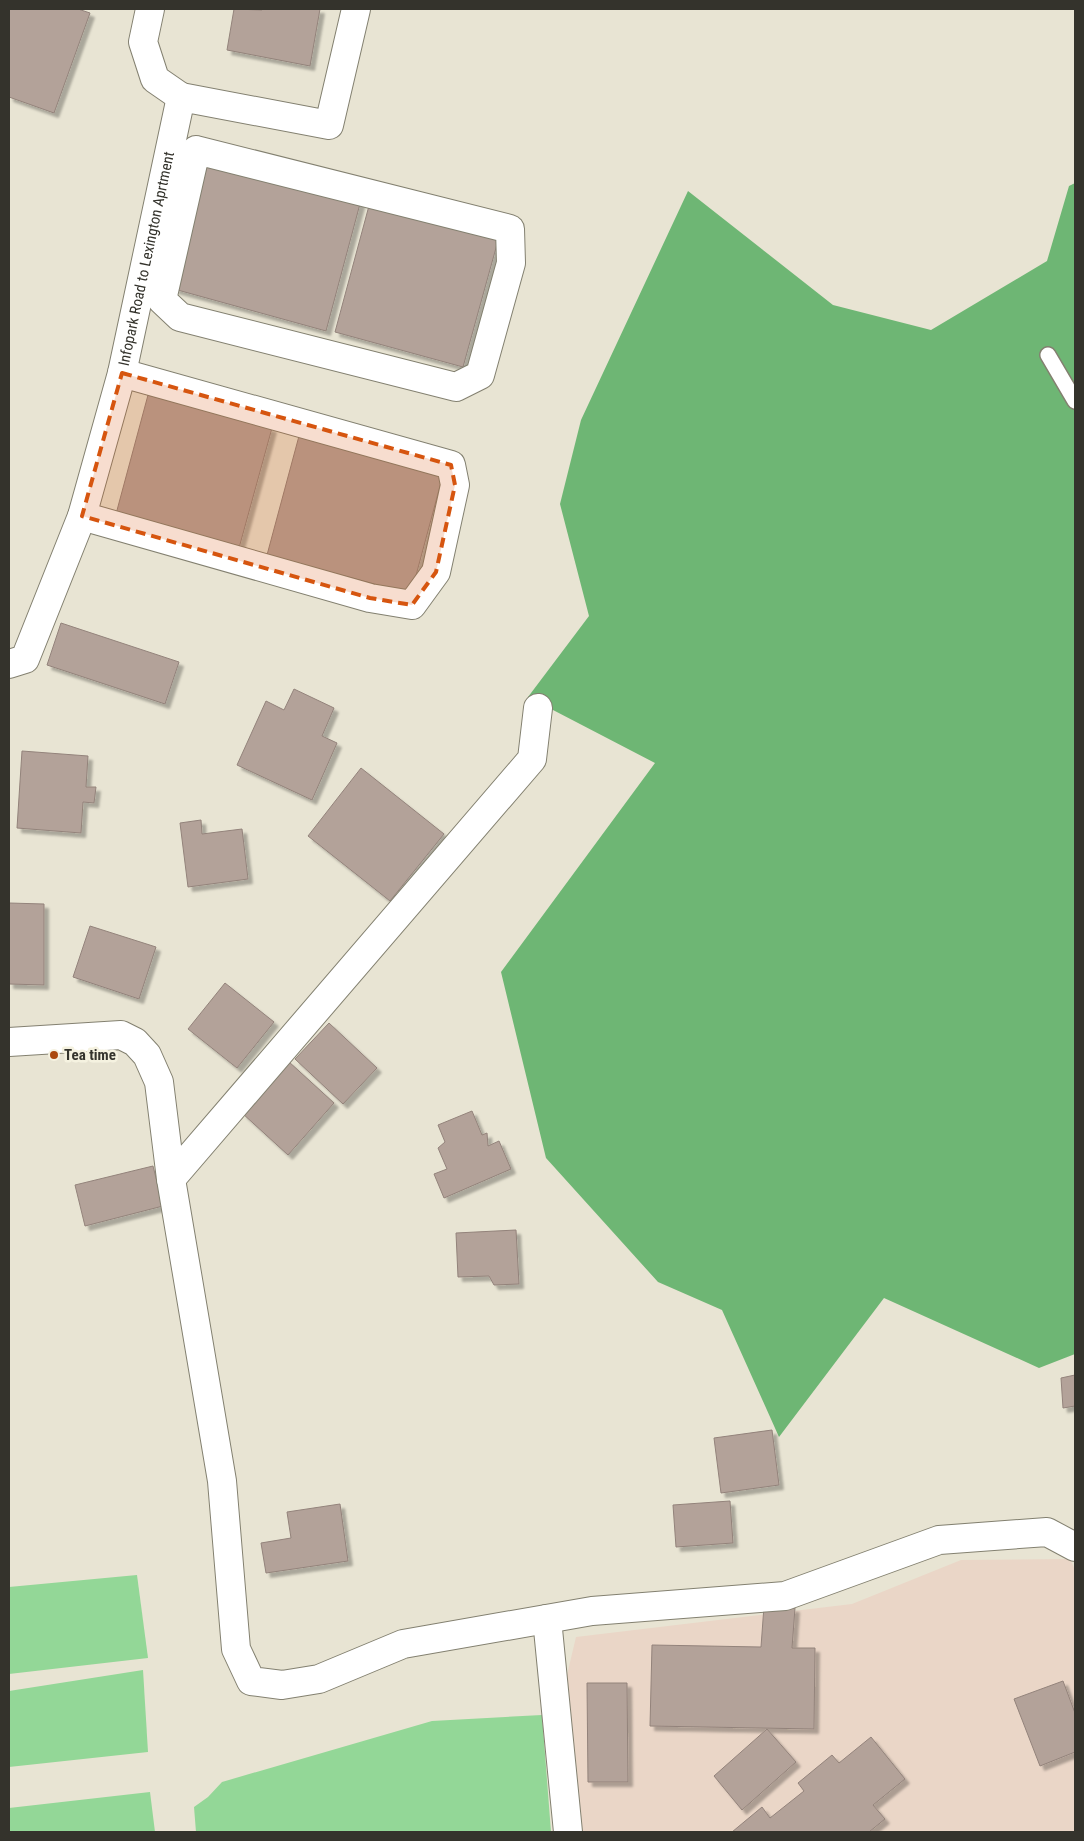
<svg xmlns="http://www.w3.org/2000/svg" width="1084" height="1841" font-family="'Roboto Condensed',sans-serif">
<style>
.education{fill:#ead6c7}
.green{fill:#93d797}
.forest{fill:#6eb674}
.building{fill:#b3a299;stroke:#93837b;filter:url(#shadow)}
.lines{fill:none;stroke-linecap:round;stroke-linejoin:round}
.lane-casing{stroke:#838070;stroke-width:18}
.street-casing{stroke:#838070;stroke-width:30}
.lane{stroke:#fff;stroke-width:15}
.street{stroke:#fff;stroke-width:28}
.marked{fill:#d6550f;fill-opacity:0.2;stroke:#d6550f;stroke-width:4;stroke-dasharray:10 6;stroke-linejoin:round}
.poi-dot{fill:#ab490d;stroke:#f5f2e0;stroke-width:2}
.labels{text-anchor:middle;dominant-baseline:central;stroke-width:5;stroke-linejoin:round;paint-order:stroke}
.street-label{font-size:15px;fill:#34332c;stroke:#f5f2e0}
.poi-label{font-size:15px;font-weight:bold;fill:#34332c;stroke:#f5f2e0;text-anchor:start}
</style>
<defs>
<filter id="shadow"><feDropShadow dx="4.5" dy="4.5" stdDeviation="1" flood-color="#0004"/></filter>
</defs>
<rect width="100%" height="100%" fill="#e8e4d3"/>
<polygon class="education" points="1070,1559 1075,1570 1075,1832 567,1832 562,1696 576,1637 852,1604 961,1560"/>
<g class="green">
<polygon points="137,1575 148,1658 9,1674 9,1587"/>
<polygon points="143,1670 148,1752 9,1767 9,1691"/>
<polygon points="542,1715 551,1832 196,1832 194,1807 208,1797 222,1782 432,1721"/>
<polygon points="150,1792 155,1832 9,1832 9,1808"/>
</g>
<polygon class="forest" points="1075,183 1075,1354 1039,1368 884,1298 779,1437 722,1310 658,1282 546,1158 501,972 655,763 528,697 589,616 560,504 581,420 688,191 833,305 931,330 1047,261 1069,186"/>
<g class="building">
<polygon points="9,9 78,9 90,13 54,113 9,97"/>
<polygon points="234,9 262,10 262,9 320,9 310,66 227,50"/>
<polygon points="209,159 361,200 326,331 174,289"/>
<polygon points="370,202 499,237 463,367 335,332"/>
<polygon points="148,395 272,428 239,548 116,514"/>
<polygon points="299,436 443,475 411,594 267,555"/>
<polygon points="61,623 179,662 165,704 47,665"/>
<polygon points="294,689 334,708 322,736 337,743 312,800 237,765 266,701 284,710"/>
<polygon points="22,751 88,756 86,787 96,787 94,803 83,802 81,833 17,828"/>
<polygon points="361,768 444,834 390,901 308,836"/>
<polygon points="201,820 202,834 242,829 248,879 188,887 180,823"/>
<polygon points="9,903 44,904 44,985 9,984"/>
<polygon points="90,926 156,947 139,999 73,977"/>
<polygon points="225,983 274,1022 237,1068 188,1029"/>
<polygon points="329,1023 377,1068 343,1104 295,1059"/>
<polygon points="288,1061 334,1103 288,1155 242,1113"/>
<polygon points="472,1111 482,1135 487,1133 488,1146 499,1141 511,1169 444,1198 434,1174 447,1169 438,1148 445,1142 438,1125"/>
<polygon points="153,1166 163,1206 85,1226 75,1185"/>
<polygon points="516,1230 519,1284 494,1285 489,1276 458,1277 456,1233"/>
<polygon points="1075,1375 1075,1406 1063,1408 1061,1378"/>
<polygon points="772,1430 779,1485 721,1493 714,1438"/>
<polygon points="730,1501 733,1543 676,1547 673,1505"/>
<polygon points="340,1504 348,1561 266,1573 261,1543 291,1538 287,1512"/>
<polygon points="764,1606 795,1608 792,1648 815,1648 814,1729 650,1726 652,1645 761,1647"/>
<polygon points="1063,1681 1075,1713 1075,1752 1040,1766 1014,1699"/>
<polygon points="587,1683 627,1683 628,1782 588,1782"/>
<polygon points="767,1729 796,1762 742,1810 714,1776"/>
<polygon points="871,1737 905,1779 873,1805 885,1819 869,1832 732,1832 762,1807 770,1818 804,1791 798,1783 832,1755 839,1763"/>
</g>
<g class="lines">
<g class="lane-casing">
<polyline id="lane" points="1048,355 1075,401"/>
</g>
<g class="street-casing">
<g id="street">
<polyline points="150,9 143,42 155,79 181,97"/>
<polygon points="196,150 510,229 511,263 480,375 456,387 180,317 162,300"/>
<polyline points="82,516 370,598 412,605 436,572 455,485 451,465 122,373"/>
<path id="s1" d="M 9,664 L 25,659 L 82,516 L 122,373 L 181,97 L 329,125 L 356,9"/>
<polyline points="9,1042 121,1035 135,1042 147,1055 159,1082 171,1179 222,1481 236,1649 251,1681 282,1685 319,1679 403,1644 592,1611 785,1596 939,1540 1047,1532 1075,1547"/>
<polyline points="171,1179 532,759 538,708"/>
<polyline points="547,1619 568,1832"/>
</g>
</g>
<use href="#lane" class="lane"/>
<use href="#street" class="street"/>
</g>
<path class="marked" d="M 122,373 L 451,465 L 455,485 L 436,572 L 412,605 L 370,598 L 82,516 Z"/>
<circle class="poi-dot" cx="54" cy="1055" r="5"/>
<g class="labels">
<g class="street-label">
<text stroke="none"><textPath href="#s1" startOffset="436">Infopark Road to Lexington Aprtment</textPath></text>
</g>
<g class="poi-label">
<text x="64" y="1055">Tea time</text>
</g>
</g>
<rect width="1084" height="1841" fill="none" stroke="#34332c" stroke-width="20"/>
</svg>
